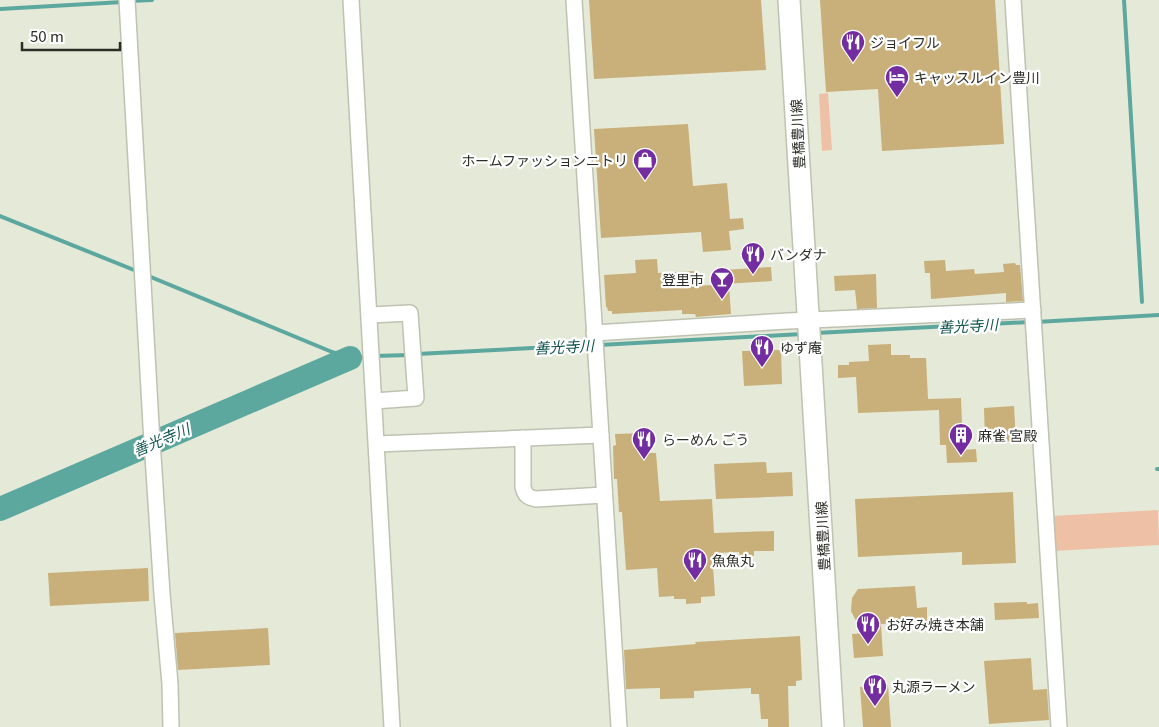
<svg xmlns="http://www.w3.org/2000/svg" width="1159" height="727" font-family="Georgia,'Noto Sans JP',serif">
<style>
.green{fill:#eec0a5}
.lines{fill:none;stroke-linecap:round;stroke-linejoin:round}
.stream{stroke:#5ca89f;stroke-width:4}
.river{stroke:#5ca89f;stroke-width:24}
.building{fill:#c9af79}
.street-casing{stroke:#bec2b1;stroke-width:18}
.secondary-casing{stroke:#bec2b1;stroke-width:24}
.street{stroke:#fff;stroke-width:15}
.secondary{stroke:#fff;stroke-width:21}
.labels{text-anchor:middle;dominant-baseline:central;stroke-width:4.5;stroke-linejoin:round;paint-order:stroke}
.poi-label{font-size:14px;fill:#2b2d26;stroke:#fff;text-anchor:start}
.street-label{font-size:14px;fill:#2b2d26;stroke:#fff}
.water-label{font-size:15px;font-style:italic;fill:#12544e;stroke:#fff}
</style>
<rect width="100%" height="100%" fill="#e5ead8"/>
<g class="green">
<polygon points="828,93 832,150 822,151 819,94"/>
<polygon points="1158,510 1159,545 1054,551 1052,516"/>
</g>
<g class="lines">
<g class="stream">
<polyline points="1124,0 1142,302"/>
<polyline points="130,1 152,0"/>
<polyline points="0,9 123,2"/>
<polyline points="0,216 139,272"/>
<polyline points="146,275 332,352 350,358 367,357"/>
<polyline points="1036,322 1159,315"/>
<polyline points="816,333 1029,322"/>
<polyline points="599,345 802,334"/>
<polyline points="417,354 592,345"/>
<polyline points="374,356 410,355"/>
<polyline points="1157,469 1159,469"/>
</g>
<polyline class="river" points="0,509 350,358"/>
</g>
<g class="building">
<polygon points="589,0 761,0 766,70 594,79"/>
<polygon points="820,0 995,0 1004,144 882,151 878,89 826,92"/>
<polygon points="688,124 693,186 727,183 730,219 743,218 744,229 729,231 731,250 703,252 701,232 601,238 594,129"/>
<polygon points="657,259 658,273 695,271 695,286 729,284 731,314 696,317 695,314 682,314 682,310 612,314 612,311 608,311 607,307 606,307 604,275 636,273 635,260"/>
<polygon points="945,260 946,271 974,269 975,274 1004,272 1003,264 1015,263 1016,265 1020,265 1023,301 1006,302 1006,293 931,299 930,273 925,273 924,261"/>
<polygon points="771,267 772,281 724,284 723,270"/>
<polygon points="876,274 877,308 857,309 855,290 835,291 834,276"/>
<polygon points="891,344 891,355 910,355 910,358 926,358 928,399 961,398 963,450 976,449 977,462 947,463 946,445 940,445 939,410 858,413 856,377 838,378 838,365 849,365 849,362 869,361 868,345"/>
<polygon points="781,350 782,384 744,386 742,351"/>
<polygon points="1014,406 1016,441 985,442 984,408"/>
<polygon points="644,433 645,453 656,453 660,501 712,499 714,533 774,531 774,551 754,551 754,556 740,556 739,552 715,553 715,565 713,565 715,596 701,597 701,603 686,604 686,599 674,599 674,596 659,597 657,568 626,570 622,512 619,512 617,479 614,479 613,446 616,445 615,434"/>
<polygon points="766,462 767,473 792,472 793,496 716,499 714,464"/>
<polygon points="1013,492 1016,563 962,565 962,552 858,557 855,499"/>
<polygon points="148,568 149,601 50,606 48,573"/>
<polygon points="915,586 917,608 927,607 927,621 881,624 883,656 854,658 852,634 867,633 855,619 851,611 852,598 858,589"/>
<polygon points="1027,602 1027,604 1038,603 1039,618 995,620 994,603"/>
<polygon points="268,628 270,665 178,670 175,633"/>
<polygon points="800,636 802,680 796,681 796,686 788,686 789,727 768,727 768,719 761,719 759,694 751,694 751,688 694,691 694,698 660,699 660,688 626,689 624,650 696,644 695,642"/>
<polygon points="1031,658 1033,690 1047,689 1049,720 989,724 984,661"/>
<polygon points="888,685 891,727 863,727 860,687"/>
</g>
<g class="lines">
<g class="street-casing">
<g id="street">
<polyline points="127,0 151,425 162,594 170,684 171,727"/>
<polyline points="351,0 392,727"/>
<polyline points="574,0 619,727"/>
<polyline points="1013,0 1059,727"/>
<polyline points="370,315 410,313 416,398 374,401"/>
<polyline points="594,333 788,321 1033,310"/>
<path d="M 523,438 L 523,487 C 525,495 527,497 536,499 L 604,495"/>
<polyline points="377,444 601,435"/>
</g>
</g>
<g class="secondary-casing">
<polyline id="secondary" points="789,0 833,727"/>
</g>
<use href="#street" class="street"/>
<use href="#secondary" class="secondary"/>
</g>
<defs>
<g id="restaurant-pin" transform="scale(1.25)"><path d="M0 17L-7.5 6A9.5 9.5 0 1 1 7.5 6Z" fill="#742da0" stroke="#fff"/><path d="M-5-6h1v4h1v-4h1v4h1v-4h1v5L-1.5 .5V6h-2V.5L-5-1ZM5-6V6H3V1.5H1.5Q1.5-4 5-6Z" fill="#fff"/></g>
<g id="hotel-pin" transform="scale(1.25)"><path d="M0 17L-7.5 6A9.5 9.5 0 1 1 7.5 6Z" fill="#742da0" stroke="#fff"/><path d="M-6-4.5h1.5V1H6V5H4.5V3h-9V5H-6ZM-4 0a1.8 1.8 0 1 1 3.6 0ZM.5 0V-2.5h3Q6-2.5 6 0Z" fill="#fff"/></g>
<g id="shop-pin" transform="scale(1.25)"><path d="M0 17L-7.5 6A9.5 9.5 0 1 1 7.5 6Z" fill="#742da0" stroke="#fff"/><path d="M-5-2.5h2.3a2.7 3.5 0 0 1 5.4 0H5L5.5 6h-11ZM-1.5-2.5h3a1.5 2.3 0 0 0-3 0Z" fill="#fff"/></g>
<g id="bar-pin" transform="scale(1.25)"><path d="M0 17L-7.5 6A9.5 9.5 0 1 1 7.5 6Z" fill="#742da0" stroke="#fff"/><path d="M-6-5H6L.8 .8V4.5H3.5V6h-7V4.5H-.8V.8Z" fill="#fff"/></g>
<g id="building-pin" transform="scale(1.25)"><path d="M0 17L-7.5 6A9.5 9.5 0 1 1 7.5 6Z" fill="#742da0" stroke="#fff"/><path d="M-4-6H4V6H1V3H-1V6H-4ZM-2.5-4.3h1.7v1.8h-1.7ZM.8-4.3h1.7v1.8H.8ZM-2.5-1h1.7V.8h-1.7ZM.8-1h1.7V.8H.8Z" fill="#fff"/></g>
</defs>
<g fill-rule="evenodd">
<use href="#restaurant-pin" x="853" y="42"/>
<use href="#hotel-pin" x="897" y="77"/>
<use href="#shop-pin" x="645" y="160"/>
<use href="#restaurant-pin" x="753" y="254"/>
<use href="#bar-pin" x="722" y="279"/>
<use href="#restaurant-pin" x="762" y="347"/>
<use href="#building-pin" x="961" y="435"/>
<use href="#restaurant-pin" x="644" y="439"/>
<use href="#restaurant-pin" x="695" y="560"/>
<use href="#restaurant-pin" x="868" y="624"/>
<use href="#restaurant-pin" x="875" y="686"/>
</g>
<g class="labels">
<g class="poi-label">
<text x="870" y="42">ジョイフル</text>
<text x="914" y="77">キャッスルイン豊川</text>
<text x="628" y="160" text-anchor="end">ホームファッションニトリ</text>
<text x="770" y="254">バンダナ</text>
<text x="704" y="279" text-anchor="end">登里市</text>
<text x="780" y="347">ゆず庵</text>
<text x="978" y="435">麻雀 宮殿</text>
<text x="662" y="439">らーめん ごう</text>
<text x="712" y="560">魚魚丸</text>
<text x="886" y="624">お好み焼き本舗</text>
<text x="892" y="686">丸源ラーメン</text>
</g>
<g class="street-label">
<text transform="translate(797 134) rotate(-93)">豊橋豊川線</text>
<text transform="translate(822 536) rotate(-93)">豊橋豊川線</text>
</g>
<g class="water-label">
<text transform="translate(968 325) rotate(-3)">善光寺川</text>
<text transform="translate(564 346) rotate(-3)">善光寺川</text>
<text transform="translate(161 439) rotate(-23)">善光寺川</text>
</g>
</g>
<path d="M22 42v8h98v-8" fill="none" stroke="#2b2d26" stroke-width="2.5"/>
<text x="30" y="42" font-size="15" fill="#2b2d26" stroke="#ffffff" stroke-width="4" paint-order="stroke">50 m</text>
</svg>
